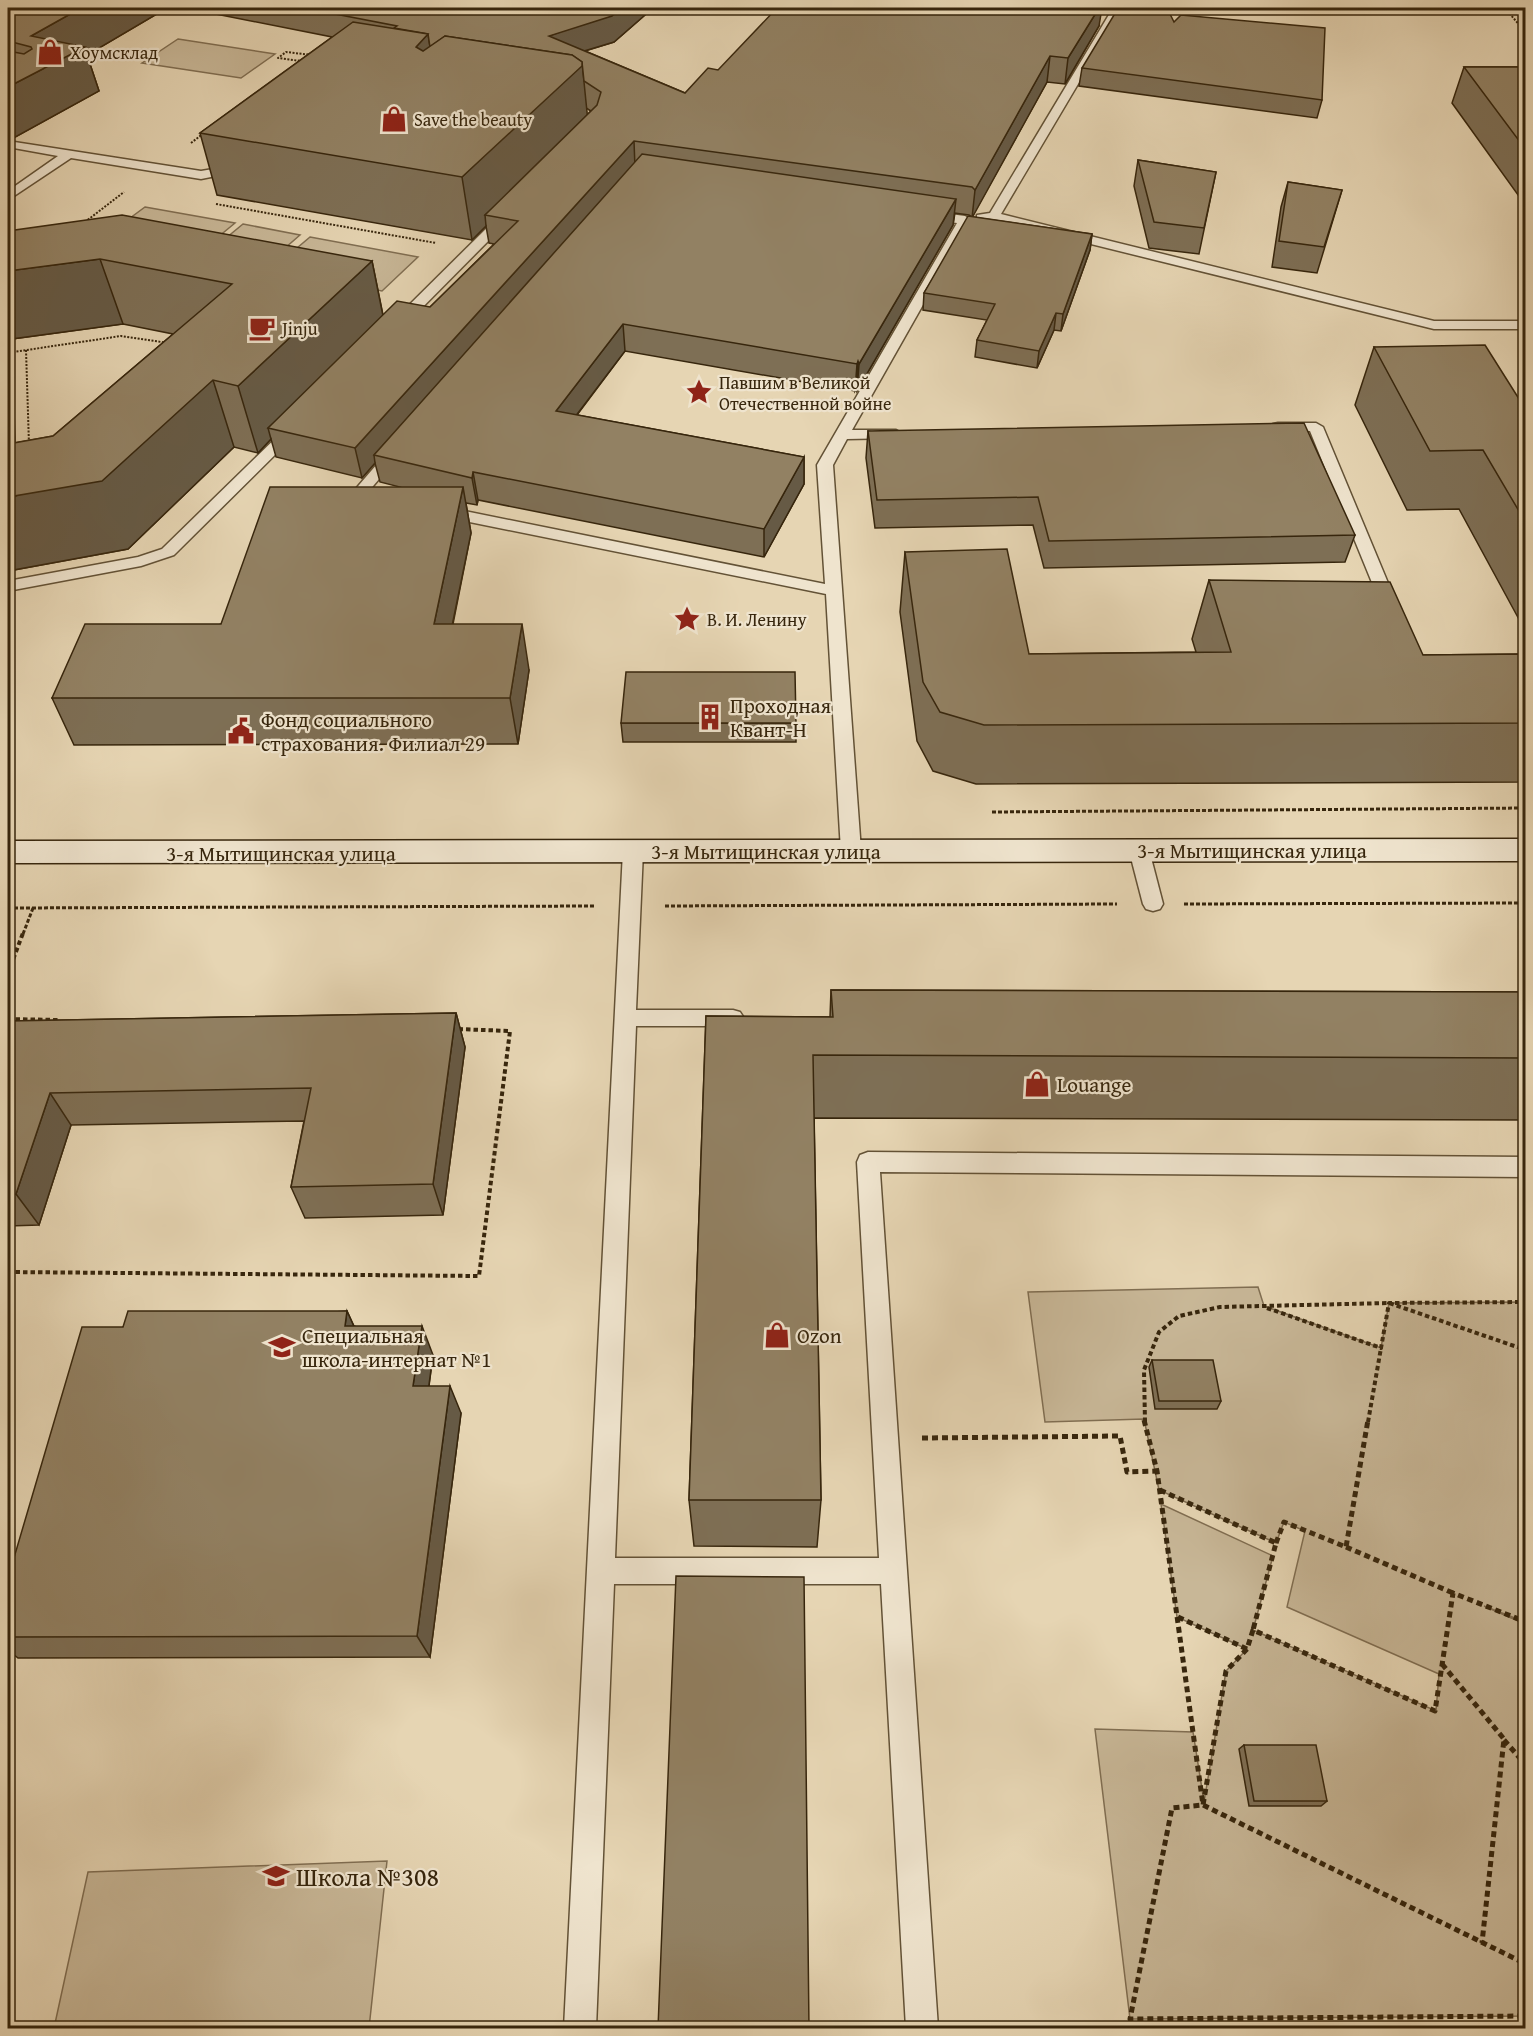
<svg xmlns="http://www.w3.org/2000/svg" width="1533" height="2036" font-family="'Gentium Book Plus',serif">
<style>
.green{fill:#c8b797;stroke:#806e52;stroke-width:1.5}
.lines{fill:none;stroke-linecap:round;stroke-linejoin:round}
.lane-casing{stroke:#635236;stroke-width:3}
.secondary-casing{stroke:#37260d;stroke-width:3}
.path-far3{stroke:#37260d;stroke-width:2;stroke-dasharray:2 1.5;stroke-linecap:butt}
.path-far2{stroke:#37260d;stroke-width:3;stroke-dasharray:4 2;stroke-linecap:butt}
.path-far1{stroke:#37260d;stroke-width:4;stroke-dasharray:4.5 3;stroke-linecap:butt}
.path{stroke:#37260d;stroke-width:5;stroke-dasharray:6 4;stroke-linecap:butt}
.lane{fill:#efe4ce;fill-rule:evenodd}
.secondary{fill:#efe4ce;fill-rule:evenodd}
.wall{fill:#7e6f55;stroke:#37260d;stroke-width:1.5;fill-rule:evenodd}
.shaded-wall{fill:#665a45;stroke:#37260d;stroke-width:1.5}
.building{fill:#928163;stroke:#37260d;stroke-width:1.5}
.labels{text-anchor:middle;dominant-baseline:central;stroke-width:4.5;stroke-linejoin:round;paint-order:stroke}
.far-poi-label{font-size:18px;fill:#37260d;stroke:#efe4ce;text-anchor:start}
.poi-label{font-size:21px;fill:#37260d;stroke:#efe4ce;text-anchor:start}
.street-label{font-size:21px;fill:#37260d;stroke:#efe4ce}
.near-poi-label{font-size:26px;fill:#37260d;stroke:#efe4ce;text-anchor:start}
</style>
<rect width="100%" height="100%" fill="#e6d5b3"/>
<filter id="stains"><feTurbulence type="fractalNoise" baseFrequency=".00333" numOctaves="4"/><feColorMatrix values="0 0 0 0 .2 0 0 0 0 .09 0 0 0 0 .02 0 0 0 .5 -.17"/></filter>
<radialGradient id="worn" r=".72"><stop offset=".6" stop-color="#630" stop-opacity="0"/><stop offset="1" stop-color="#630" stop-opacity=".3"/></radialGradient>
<g class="green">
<polygon points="178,39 275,54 241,78 142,63"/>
<polygon points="145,207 235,223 195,256 95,244"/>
<polygon points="243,224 300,235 262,268 203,257"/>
<polygon points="310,237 418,257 382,291 271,270"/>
<polygon points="1258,1287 1264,1306 1381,1348 1389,1303 1525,1302 1526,1572 1520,1620 1484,1606 1525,1624 1525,2016 1130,2019 1095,1729 1193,1732 1204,1802 1226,1671 1247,1649 1177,1617 1161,1504 1273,1556 1253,1630 1436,1711 1439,1674 1287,1607 1305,1531 1284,1522 1276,1543 1159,1490 1144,1419 1045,1422 1028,1292"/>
<polygon points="387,1861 369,2028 54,2028 88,1872"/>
</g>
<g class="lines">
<g class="lane-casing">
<g id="lane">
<polygon points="1113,8 1123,8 1001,214 1434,321 1526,321 1526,329 1434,329 994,220 977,221 977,215 990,213"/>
<polygon points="8,141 201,171 213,169 230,158 240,160 221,175 201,179 71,158 8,200 8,191 58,156 8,147"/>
<polygon points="508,210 512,211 512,217 403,327 393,327 393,321 504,211"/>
<polygon points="927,211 965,216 971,220 852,430 896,430 903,434 896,438 847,439 833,465 861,851 858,856 844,856 841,851 826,594 440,516 432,511 440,506 825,584 817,465 957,223 923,218 923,212"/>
<polygon points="1278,423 1316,423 1323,427 1398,607 1396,611 1390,612 1382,607 1310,431 1273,430 1271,427 1273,424"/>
<polygon points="293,425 300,429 298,432 174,555 141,566 8,591 8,581 138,557 162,549 288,426"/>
<polygon points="395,448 402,452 368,492 379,495 382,498 379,501 353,498 350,495 353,492 390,449"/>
<polygon points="1139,843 1146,845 1149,850 1163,904 1160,909 1153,911 1146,909 1143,904 1129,850 1132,845"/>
<polygon points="633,844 640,846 643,851 636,1010 733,1010 740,1012 744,1018 740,1024 733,1026 636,1026 615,1558 879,1558 857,1162 860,1155 868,1152 1526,1157 1526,1177 880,1172 938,2028 906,2028 881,1584 614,1584 596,2028 564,2028 623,851 626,846"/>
</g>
</g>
<g class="secondary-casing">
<polygon id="secondary" points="1526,839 1526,861 8,863 8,841"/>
</g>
<g class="path-far3">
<polyline points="1505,8 1526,33"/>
<polyline points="299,62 301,61 278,58 286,52 312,55"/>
<polyline points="191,143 204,133"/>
<polyline points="216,204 436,243"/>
<polyline points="85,222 124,192"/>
<polyline points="26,350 29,445"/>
<polyline points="13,352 121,336 168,343"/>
</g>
<g class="path-far2">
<polyline points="992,812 1526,808"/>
<polyline points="1184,904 1526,903"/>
<polyline points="665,906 1117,904"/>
<polyline points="8,908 595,906"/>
<polyline points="23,934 33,908"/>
</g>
<g class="path-far1">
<polyline points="8,973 23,933"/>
<polyline points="8,1019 58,1020"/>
<polyline points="8,1272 479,1276 510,1031 456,1029"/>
<polyline points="1267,1308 1381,1348 1389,1303 1526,1302"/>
<polyline points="1145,1422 1144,1370 1159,1332 1179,1316 1220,1307 1389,1303 1526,1350"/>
<polyline points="1368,1422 1381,1348"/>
</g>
<g class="path">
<polyline points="1144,1420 1157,1471 1203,1805 1526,1964"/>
<polyline points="922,1438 1120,1436 1127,1472 1157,1471"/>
<polyline points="1160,1490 1276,1543 1253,1630"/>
<polyline points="1276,1543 1284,1522 1346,1547 1368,1420"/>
<polyline points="1346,1547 1453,1593"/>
<polyline points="1178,1617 1247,1649 1253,1630 1435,1711 1453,1593 1526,1622"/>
<polyline points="1520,1620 1526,1579"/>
<polyline points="1247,1649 1226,1671 1203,1805 1172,1808 1130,2019 1526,2016"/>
<polyline points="1442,1664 1504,1739 1482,1943"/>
<polyline points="1504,1740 1526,1765"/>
</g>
<use href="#lane" class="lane"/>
<use href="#secondary" class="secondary"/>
</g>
<g class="wall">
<polygon points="8,8 167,8 87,55 99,91 8,141"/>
<path d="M 204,8 L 653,8 L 614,42 L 585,51 L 685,93 L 718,70 L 1099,26 L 1065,84 L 1047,82 L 972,217 L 1092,234 L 1090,250 L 1061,331 L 1054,330 L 1037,368 L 975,357 L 977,340 L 987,320 L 923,310 L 924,293 L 972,217 L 969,215 L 955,213 L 953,225 L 857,391 L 857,388 L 855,391 L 625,351 L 577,415 L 804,457 L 804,484 L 764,557 L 478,500 L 477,505 L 466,503 L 471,533 L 453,624 L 529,670 L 518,744 L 74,745 L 52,698 L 221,624 L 400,487 L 380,482 L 375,463 L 362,478 L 276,457 L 271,439 L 258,453 L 234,447 L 128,549 L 8,571 L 8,231 L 372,261 L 383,315 L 430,307 L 494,244 L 489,243 L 486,226 L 472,240 L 217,195 L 200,133 L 332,37 L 206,12 ZM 586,108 L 591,111 L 587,115 ZM 123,324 L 173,334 L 53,436 L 15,443 L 12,339 Z"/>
<polygon points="1174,22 1322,100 1317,118 1079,86 1082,68"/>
<polygon points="1464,67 1526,67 1526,206 1452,103"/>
<polygon points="1138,160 1216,172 1199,254 1149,248 1134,186"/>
<polygon points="1288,182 1342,190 1317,273 1272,267 1281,207"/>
<polygon points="1374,347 1526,410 1526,622 1521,623 1459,509 1407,510 1355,405"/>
<polygon points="868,431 1355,535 1345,562 1044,568 1033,525 875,528 866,458"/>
<polygon points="905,552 1029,654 1196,652 1192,639 1209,580 1423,655 1526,654 1526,782 976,784 933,771 917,741 900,612"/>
<polygon points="621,723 796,723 796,742 623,742"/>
<polygon points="831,990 1526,992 1526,1120 814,1118 821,1500 817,1547 694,1546 689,1500 706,1016 830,1017"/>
<polygon points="456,1013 465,1047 443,1215 305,1218 291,1187 304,1121 71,1125 39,1225 8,1226 8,1021"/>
<polygon points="347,1311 354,1326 433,1355 429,1386 461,1413 430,1657 18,1658 8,1650 8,1578 123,1327"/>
<polygon points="1152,1360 1221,1401 1217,1409 1155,1409 1149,1367"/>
<polygon points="1244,1745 1327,1801 1321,1806 1249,1806 1239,1749"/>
</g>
<g class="shaded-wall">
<polygon points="81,8 167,8 87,55 99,91 8,141 8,87 43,69 31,36"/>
<polygon points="622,8 653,8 614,42 551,61 549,36"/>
<polygon points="1099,8 1102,8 1099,26 1065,84 1068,58"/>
<polygon points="428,34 437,93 416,47"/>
<polygon points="1050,56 1047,82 972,218 975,190"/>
<polygon points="582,62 588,122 485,215 486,226 472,240 462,177"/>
<polygon points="634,141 635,168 374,455 375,463 362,478 355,448"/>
<polygon points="956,199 953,225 857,391 859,364"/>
<polygon points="1092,234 1090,250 1061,331 1063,314"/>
<polygon points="100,259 123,324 12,339 16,496 213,380 234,447 128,549 8,571 8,271"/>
<polygon points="372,261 385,326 268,428 271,439 258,453 238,386"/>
<polygon points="1056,313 1054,330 1037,368 1039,351"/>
<polygon points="623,324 625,351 559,438 556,411"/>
<polygon points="858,361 857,388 855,391 857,364"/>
<polygon points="804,457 804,484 764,557 764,529"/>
<polygon points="473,472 478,500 477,505 472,478"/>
<polygon points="463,487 471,533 443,670 434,624"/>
<polygon points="522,624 529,670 518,744 510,698"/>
<polygon points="456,1013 465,1047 443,1215 433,1184"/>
<polygon points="50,1093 71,1125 39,1225 16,1194"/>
<polygon points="347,1311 360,1340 345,1326"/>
<polygon points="422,1326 433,1355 425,1414 413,1386"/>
<polygon points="450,1386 461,1413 430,1657 417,1636"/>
</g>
<g class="building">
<polygon points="8,8 81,8 31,36 85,47 8,87 8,51 24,54 32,49 31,47 8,41"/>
<polygon points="304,8 622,8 612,16 549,36 685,93 708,68 718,70 777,8 1099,8 1068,58 1050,56 975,190 972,187 634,141 355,448 268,428 397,301 430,307 518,221 485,215 597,105 601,92 584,81 582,62 572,55 445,36 430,47 428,34 394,28 397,26"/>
<polygon points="1117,10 1170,14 1174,22 1181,15 1325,28 1322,100 1082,68"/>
<polygon points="353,22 428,34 416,47 423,51 445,36 572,55 582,62 582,66 462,177 200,133"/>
<polygon points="1464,67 1526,67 1526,150"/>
<polygon points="642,154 956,199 859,364 858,361 857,364 623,324 556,411 804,457 764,529 473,472 472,478 374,455"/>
<polygon points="1138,160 1216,172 1204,228 1154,222"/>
<polygon points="1288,182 1342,190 1324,247 1279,241"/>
<polygon points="122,215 372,261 238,386 213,380 102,481 8,497 8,444 53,436 232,284 100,259 8,271 8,231"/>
<polygon points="968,216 1092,234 1063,314 1056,313 1039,351 977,340 995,304 924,293"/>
<polygon points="1485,345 1526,410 1526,523 1483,450 1430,451 1374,347"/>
<polygon points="1304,423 1355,535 1049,541 1038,497 877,500 868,431"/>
<polygon points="270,487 463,487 434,624 522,624 510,698 52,698 85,624 221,624"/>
<polygon points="1007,549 1029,654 1231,652 1209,580 1390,582 1423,655 1526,654 1526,723 984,725 940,712 923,682 905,552"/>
<polygon points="626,672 795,672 796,723 621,723"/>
<polygon points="831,990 1526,992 1526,1058 813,1055 821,1500 689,1500 706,1016 833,1017"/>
<polygon points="456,1013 433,1184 291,1187 311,1088 50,1093 16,1194 8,1195 8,1021"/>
<polygon points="128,1311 347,1311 345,1326 422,1326 413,1386 450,1386 417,1636 8,1637 8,1578 82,1327 123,1327"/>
<polygon points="1152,1360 1213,1360 1221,1401 1159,1401"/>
<polygon points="676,1576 804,1577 809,2028 658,2028"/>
<polygon points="1244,1745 1316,1745 1327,1801 1254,1801"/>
</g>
<defs>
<g id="shop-bare" transform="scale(2.07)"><path d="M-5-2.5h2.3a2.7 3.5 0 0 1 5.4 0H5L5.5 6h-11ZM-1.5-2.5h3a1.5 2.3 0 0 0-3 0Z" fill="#8f2418" stroke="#efe4ce" stroke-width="2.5" paint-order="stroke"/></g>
<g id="cafe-bare" transform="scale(2.07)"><path d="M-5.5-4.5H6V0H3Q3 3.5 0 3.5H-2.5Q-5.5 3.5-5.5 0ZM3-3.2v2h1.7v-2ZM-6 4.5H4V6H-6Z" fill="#8f2418" stroke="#efe4ce" stroke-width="2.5" paint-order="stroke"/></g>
<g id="sight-bare" transform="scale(2.07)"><path d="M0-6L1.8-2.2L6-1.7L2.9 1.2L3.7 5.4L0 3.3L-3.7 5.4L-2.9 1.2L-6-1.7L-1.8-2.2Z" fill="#8f2418" stroke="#efe4ce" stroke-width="2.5" paint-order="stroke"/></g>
<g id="building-bare" transform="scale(2.07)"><path d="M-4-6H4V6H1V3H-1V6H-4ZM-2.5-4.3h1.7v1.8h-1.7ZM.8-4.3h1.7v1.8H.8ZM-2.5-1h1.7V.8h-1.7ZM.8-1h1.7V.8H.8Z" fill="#8f2418" stroke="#efe4ce" stroke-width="2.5" paint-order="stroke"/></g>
<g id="civic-bare" transform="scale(2.07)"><path d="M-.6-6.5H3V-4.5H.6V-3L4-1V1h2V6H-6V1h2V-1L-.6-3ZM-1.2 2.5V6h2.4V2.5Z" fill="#8f2418" stroke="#efe4ce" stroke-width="2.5" paint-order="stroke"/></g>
<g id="school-bare" transform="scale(2.07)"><path d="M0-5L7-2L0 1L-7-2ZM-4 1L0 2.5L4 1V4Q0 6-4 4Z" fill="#8f2418" stroke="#efe4ce" stroke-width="2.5" paint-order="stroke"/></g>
</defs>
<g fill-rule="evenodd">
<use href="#shop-bare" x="50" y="52"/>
<use href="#shop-bare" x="394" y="119"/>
<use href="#cafe-bare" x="262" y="328"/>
<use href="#sight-bare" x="699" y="392"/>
<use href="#sight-bare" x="687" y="619"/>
<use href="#building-bare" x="710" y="717"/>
<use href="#civic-bare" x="241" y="731"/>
<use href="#shop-bare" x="1037" y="1084"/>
<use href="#shop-bare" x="777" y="1335"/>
<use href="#school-bare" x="282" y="1347"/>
<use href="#school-bare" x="276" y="1876"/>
</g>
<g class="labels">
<g class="far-poi-label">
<text x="70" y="52">Хоумсклад</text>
<text x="414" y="119">Save the beauty</text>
<text x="282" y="328">Jinju</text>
<text x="719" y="382">Павшим в Великой<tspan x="719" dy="21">Отечественной войне</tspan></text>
<text x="707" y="619">В. И. Ленину</text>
</g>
<g class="poi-label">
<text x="730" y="705">Проходная<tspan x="730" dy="24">Квант-Н</tspan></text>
<text x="261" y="719">Фонд социального<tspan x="261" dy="24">страхования. Филиал 29</tspan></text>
<text x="1057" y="1084">Louange</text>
<text x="302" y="1335">Специальная<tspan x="302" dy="24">школа-интернат №1</tspan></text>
<text x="797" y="1335">Ozon</text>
</g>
<g class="street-label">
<text x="1252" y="850">3-я Мытищинская улица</text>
<text x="766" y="851">3-я Мытищинская улица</text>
<text x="281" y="853">3-я Мытищинская улица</text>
</g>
<g class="near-poi-label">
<text x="296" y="1876">Школа №308</text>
</g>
</g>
<rect width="1533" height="2036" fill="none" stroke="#e6d5b3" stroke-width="30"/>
<rect x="9" y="9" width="1515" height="2018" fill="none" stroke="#37260d" stroke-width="3"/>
<rect x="15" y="15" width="1503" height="2006" fill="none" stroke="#37260d" stroke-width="1.5"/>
<rect width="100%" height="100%" filter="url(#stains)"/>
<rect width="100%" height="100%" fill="url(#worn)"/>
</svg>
